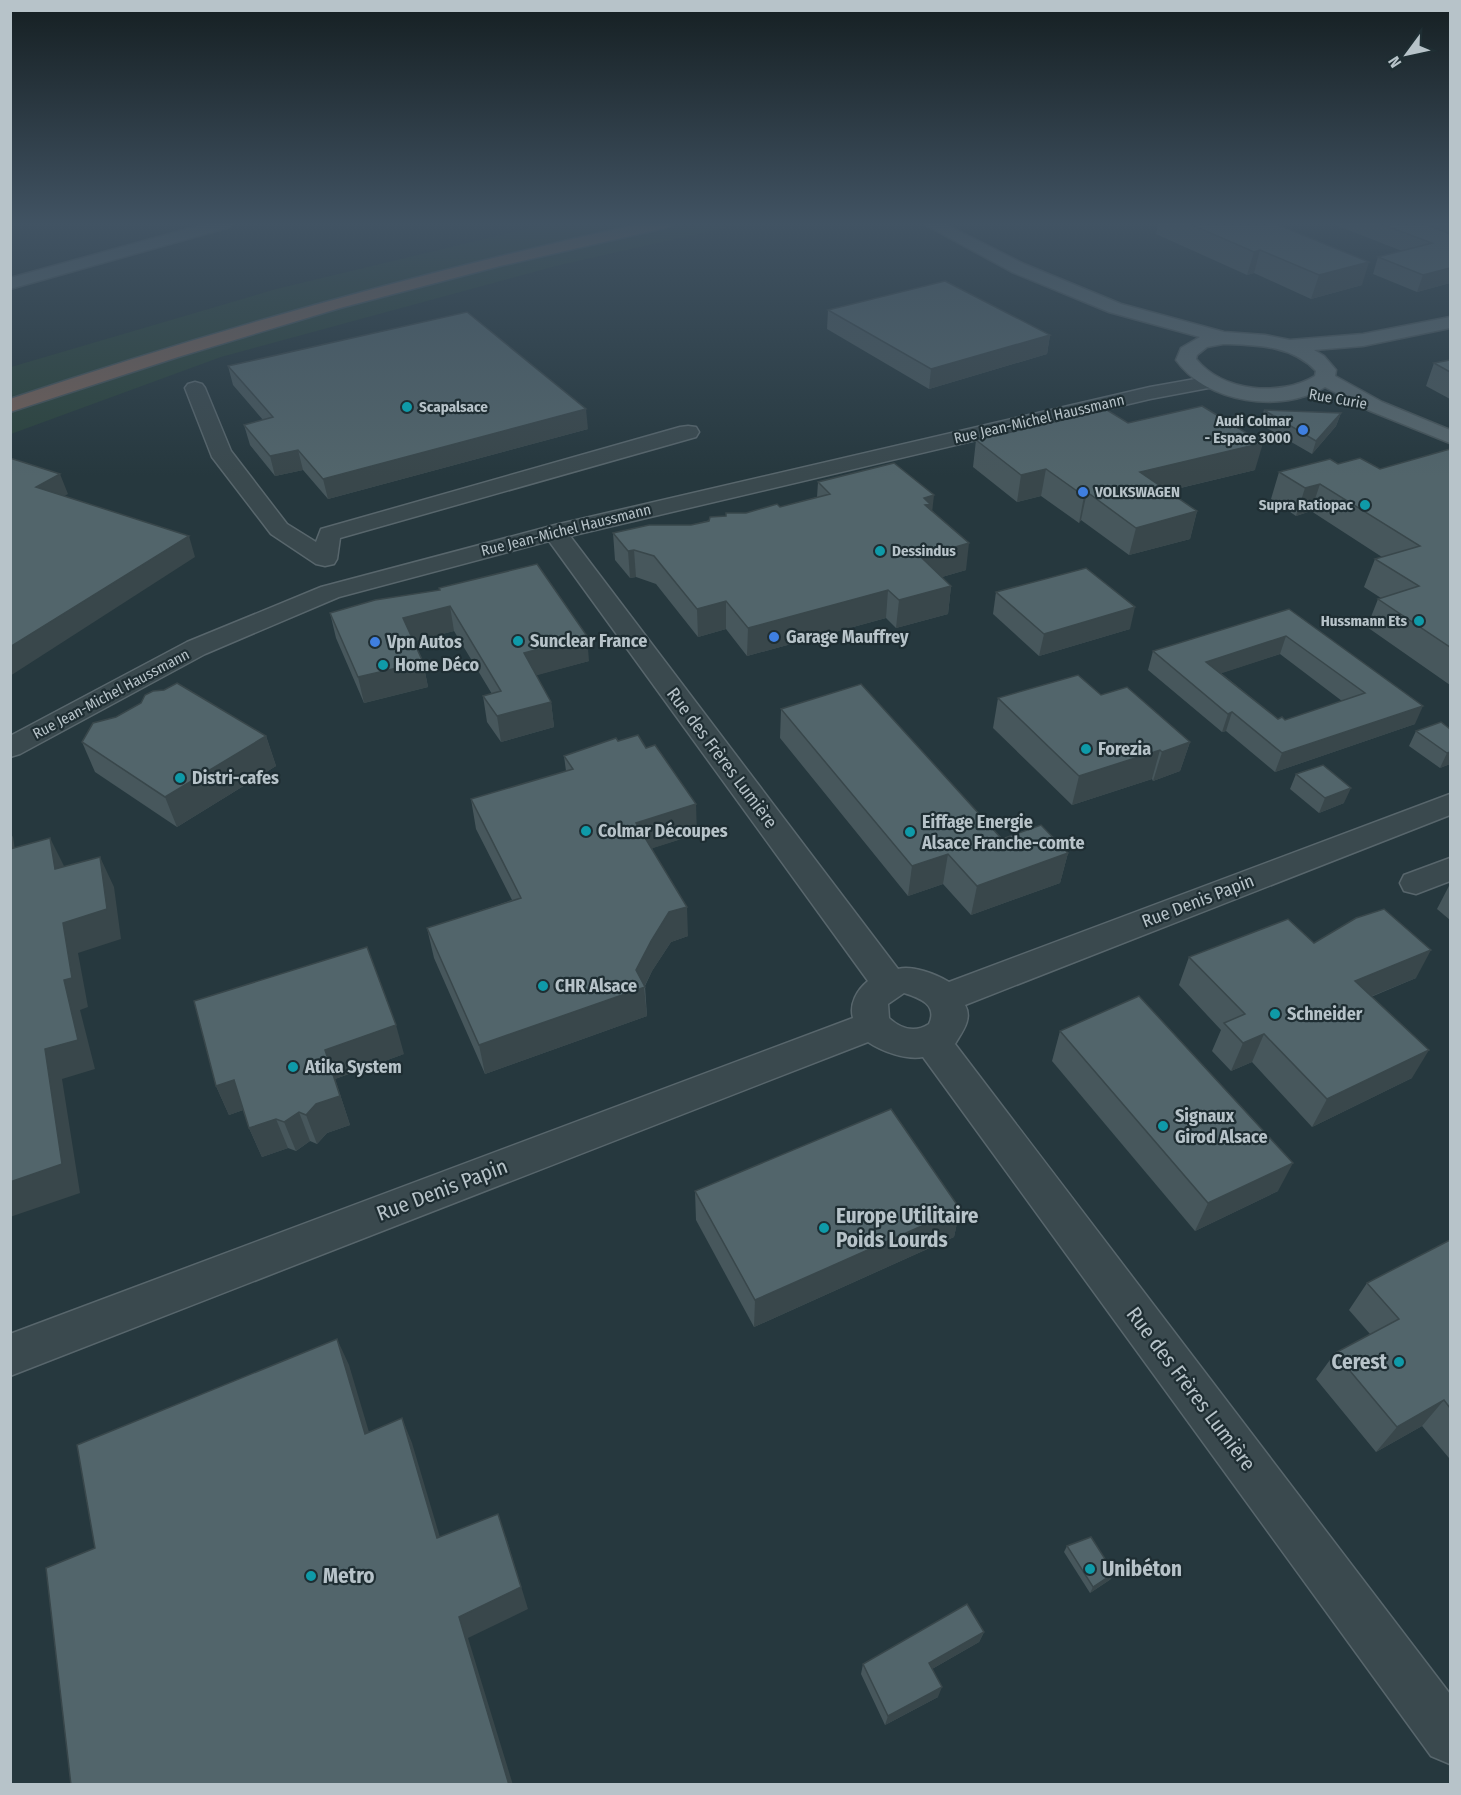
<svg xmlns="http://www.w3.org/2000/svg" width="1461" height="1795" font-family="'Fira Sans Condensed',sans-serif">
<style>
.green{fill:#2b433c}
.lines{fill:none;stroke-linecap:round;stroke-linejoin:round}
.minor-casing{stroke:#58666c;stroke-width:3}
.major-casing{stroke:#47555a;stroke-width:3}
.highway-casing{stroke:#455359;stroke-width:3}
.minor{fill:#3a494e;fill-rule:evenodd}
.major{fill:#58686e;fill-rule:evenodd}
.highway{fill:#736058;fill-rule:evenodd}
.wall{fill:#47575c;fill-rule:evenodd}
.shaded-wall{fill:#39474b}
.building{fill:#52656b;stroke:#39474b;stroke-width:1.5;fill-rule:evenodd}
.culture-dot{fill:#0f9aa8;stroke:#1f2e33;stroke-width:2}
.shop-dot{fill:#3f7fe0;stroke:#1f2e33;stroke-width:2}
.labels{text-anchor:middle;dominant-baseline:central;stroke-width:4.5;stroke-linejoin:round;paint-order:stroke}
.far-street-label{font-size:15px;fill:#b7c3c9;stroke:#1f2e33}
.far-poi-label{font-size:15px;font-weight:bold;fill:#b7c3c9;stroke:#1f2e33;text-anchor:start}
.poi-label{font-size:18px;font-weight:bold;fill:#b7c3c9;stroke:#1f2e33;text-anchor:start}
.street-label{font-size:18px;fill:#b7c3c9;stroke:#1f2e33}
.near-street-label{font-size:21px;fill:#b7c3c9;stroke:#1f2e33}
.near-poi-label{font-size:21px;font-weight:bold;fill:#b7c3c9;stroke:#1f2e33;text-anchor:start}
</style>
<rect width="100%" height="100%" fill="#26383e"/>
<polygon class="green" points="547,224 742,224 560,265 221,357 11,434 11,367 276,289"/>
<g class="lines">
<g class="minor-casing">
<g id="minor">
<path d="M 1212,376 L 1219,378 L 1222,382 L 1219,386 L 1150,399 L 570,536 L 898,969 C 912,965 936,974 949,982 L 1450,794 L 1450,815 L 965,1005 C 973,1019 962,1032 955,1044 L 1450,1694 L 1450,1764 L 1431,1756 L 923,1057 C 906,1060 883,1052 868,1042 L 10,1376 L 10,1334 L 853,1018 C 849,1004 857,990 868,981 L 549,541 L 339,597 L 205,654 L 20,754 L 10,757 L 10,736 L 187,642 L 321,587 L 555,525 L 1150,387 ZM 904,993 C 920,998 938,1005 929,1024 C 915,1033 901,1029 889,1018 L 888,1004 Z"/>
<polygon points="195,382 202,384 205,388 231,451 287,524 316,542 321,529 680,427 688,426 696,427 699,432 696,437 340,538 337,559 334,564 325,566 316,564 271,534 212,457 185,388 188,384"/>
<polygon points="1450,858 1450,881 1416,894 1404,891 1400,883 1404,875"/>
</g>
</g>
<g class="major-casing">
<g id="major">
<polygon points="205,224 232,224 230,227 10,289 10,278"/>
<path d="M 924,224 L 945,224 L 1024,264 L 1121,304 L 1224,332 L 1265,335 L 1290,340 L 1363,334 L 1450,317 L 1450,328 L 1363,346 L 1314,350 L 1324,356 L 1336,370 L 1335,376 L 1382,402 L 1450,430 L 1450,443 L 1368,410 L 1325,387 C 1282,414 1206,403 1176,360 L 1181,348 L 1200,337 L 1109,312 L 1012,272 ZM 1223,344 C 1256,345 1292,345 1316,371 L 1315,376 C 1280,397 1223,392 1196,359 L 1197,355 L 1207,347 Z"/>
</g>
</g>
<g class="highway-casing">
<path id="highway" d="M 639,224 L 671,224 L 669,227 L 500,266 L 340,308 L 178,357 L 10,412 L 10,399 C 217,329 426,271 639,224 Z"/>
</g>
<use href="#minor" class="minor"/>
<use href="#major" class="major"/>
<use href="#highway" class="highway"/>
</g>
<g class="wall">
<polygon points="1158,224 1276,224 1362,285 1311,299 1254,273 1247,275 1156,234"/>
<polygon points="1333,224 1450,224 1450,283 1417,292 1373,274 1378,257 1402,251"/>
<polygon points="828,310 1050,335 1047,354 929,389 827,329"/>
<polygon points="1450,360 1450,399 1426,386 1434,363"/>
<polygon points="228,366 588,429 328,499 303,470 275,476 250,445 244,425 263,420 233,385"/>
<polygon points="1264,410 1341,413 1336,426 1312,454 1260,424"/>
<polygon points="1128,423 1255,470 1168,491 1197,511 1190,539 1129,555 1081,520 1079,523 1041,496 1017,502 973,467 976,440"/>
<polygon points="1450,449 1450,685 1367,627 1378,599 1381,598 1364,587 1375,559 1382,557 1311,511 1296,516 1271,499 1279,472 1338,464 1380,469"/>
<polygon points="818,482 933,511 966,570 942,577 951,586 948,614 896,628 886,618 747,656 726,629 698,637 656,584 636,577 630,578 615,560 613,533 691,525 726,516 780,507 817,497"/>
<polygon points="439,588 589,661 536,675 551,702 554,727 501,742 487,722 483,696 492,694 454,631 414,641 423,662 428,687 364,703 336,638 330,613 439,590"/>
<polygon points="996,592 1130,629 1039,656 993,614"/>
<path d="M 1289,609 L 1415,724 L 1275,772 L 1226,731 L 1222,732 L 1148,670 L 1153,651 ZM 1280,654 L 1342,701 L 1285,720 L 1278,719 L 1221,673 Z"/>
<polygon points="1101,695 1190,742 1180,771 1153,781 1152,779 1072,805 993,728 998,698"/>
<polygon points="781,709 1002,839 1068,853 1060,883 971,915 943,884 908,896 780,738"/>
<polygon points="1450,729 1450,764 1440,768 1409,746 1416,731"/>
<polygon points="266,736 276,766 177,827 95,772 82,742"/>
<polygon points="564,756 697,834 652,848 688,936 671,942 652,971 645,986 647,1016 485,1074 434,958 427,928 512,900 476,829 471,799 566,771"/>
<polygon points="1296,774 1344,803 1319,813 1290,789"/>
<polygon points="1450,884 1450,920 1437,909"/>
<polygon points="1314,943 1416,978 1371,997 1412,1078 1312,1127 1252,1062 1231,1071 1212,1051 1221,1030 1179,985 1189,957"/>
<polygon points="1060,1031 1278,1191 1195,1231 1052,1061"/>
<polygon points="404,1054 335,1079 350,1125 327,1133 317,1144 310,1141 296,1151 288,1148 262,1157 249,1128 243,1110 229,1115 216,1086"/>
<polygon points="695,1191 960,1209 954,1237 754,1327 696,1220"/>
<polygon points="1450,1240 1450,1457 1449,1458 1422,1426 1376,1452 1316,1379 1335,1353 1370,1334 1349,1310 1367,1283"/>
<polygon points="1067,1546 1111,1579 1090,1593 1064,1552"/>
<polygon points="984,1632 979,1642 932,1669 938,1697 885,1725 861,1674 863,1664"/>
</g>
<g class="shaded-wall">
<polygon points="1260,250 1254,273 1247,275 1254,252"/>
<polygon points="1369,262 1362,285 1311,299 1319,275"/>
<polygon points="1450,268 1450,283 1417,292 1423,275"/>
<polygon points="1050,335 1047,354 929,389 931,369"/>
<polygon points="586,409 588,429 328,499 323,479"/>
<polygon points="1341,413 1336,426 1312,454 1316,441"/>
<polygon points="1263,443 1255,470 1134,499 1140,472"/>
<polygon points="298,450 303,470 275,476 270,456"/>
<polygon points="1046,469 1041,496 1017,502 1021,475"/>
<polygon points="60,474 68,494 45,507 36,487"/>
<polygon points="1320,484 1311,511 1296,516 1305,488"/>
<polygon points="1087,492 1081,520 1079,523 1084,496"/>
<polygon points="934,495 931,522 928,523 924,498"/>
<polygon points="1197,511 1190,539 1129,555 1136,528"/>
<polygon points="189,536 195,557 10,676 10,647"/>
<polygon points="969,543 966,570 918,584 921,557"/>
<polygon points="634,550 636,577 630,578 628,551"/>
<polygon points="951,586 948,614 896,628 899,600"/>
<polygon points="888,590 886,618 747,656 748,628"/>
<polygon points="726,601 726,629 698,637 697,609"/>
<polygon points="450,606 454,631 408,643 403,618"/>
<polygon points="1135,607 1130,629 1039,656 1044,634"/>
<polygon points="587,636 589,661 527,678 524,653"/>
<polygon points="1286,636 1280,654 1201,680 1206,662"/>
<polygon points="423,662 428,687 364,703 358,677"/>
<polygon points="551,702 554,727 501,742 497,716"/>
<polygon points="1423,706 1415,724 1275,772 1282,753"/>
<polygon points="1232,712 1226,731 1222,732 1228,714"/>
<polygon points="266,736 276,766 177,827 165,797"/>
<polygon points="1190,742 1180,771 1153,781 1162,752"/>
<polygon points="1160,750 1152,779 1072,805 1079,776"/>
<polygon points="1450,752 1450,764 1440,768 1447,753"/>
<polygon points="1351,788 1344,803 1319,813 1325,798"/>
<polygon points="696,804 697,834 638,853 636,823"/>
<polygon points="10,832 13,837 20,881 10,862"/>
<polygon points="50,838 65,868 55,869"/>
<polygon points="1068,853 1060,883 971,915 977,886"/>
<polygon points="948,854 943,884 908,896 912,866"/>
<polygon points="100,857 114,887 121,939 78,953 88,1007 80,1010 95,1069 62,1079 80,1193 10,1217 10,1182 64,980 63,923"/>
<polygon points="687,907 688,936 671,942 652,971 644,987 647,1016 485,1074 479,1045 636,970 651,941 669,912"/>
<polygon points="1431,950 1416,978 1340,1009 1355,981"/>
<polygon points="396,1025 404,1054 335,1079 350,1125 327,1133 317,1144 306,1115 316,1104 325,1050"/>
<polygon points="1264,1034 1252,1062 1231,1071 1243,1043"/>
<polygon points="1429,1050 1412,1078 1312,1127 1327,1099"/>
<polygon points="234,1080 246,1109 229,1115 216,1086"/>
<polygon points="299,1112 310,1141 296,1151 284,1122"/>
<polygon points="276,1119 288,1148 262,1157 249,1128"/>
<polygon points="1293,1163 1278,1191 1195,1231 1208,1203"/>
<polygon points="960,1209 954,1237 754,1327 755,1300"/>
<polygon points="337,1339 349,1365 377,1459 365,1434"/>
<polygon points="1444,1400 1422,1426 1376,1452 1397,1427"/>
<polygon points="402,1418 412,1443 447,1561 437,1538"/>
<polygon points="506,1537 528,1609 468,1638 513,1785 509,1785 459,1617"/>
<polygon points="1114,1573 1111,1579 1090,1593 1093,1587"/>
<polygon points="984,1632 979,1642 925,1673 929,1663"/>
<polygon points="942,1687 938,1697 885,1725 888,1716"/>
</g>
<g class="building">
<polygon points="1190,224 1276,224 1369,262 1319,275 1260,250 1254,252"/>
<polygon points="1381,224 1425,224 1450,234 1450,268 1423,275 1378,257 1432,243"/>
<polygon points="945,281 1050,335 931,369 828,310"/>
<polygon points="467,312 586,409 323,479 298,450 270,456 244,425 273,417 228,366"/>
<polygon points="1450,360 1450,372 1434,363"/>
<polygon points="1202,406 1263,443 1140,472 1197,511 1136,528 1087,492 1084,496 1046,469 1021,475 976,440 1107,410 1128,423"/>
<polygon points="1264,410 1341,413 1316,441"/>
<polygon points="1450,449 1450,647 1378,599 1419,586 1375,559 1420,546 1320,484 1305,488 1279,472 1330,459 1338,464 1360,458 1380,469"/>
<polygon points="10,458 60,474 36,487 189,536 10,647"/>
<polygon points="894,463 934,495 924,498 930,504 925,505 969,543 921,557 951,586 899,600 888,590 748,628 726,601 697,609 654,556 634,550 628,551 613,533 649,525 691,525 709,521 710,517 726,516 726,513 746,513 777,504 780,507 830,494 818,482"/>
<polygon points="537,564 587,636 524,653 551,702 497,716 483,696 501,691 450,606 403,618 423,662 358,677 330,613 375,600 440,590 439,588"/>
<polygon points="1086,568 1135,607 1044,634 996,592"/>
<path d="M 1289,609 L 1423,706 L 1282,753 L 1232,712 L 1228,714 L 1153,651 ZM 1286,636 L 1365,693 L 1285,720 L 1282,717 L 1278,719 L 1206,662 Z"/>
<polygon points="1078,675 1101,695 1127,687 1190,742 1162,752 1160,750 1079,776 998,698"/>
<polygon points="177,683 266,736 165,797 82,742 93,723 116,717 141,703 145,695 153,691 164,690"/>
<polygon points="861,684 1002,839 1041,825 1068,853 977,886 948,854 912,866 781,709"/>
<polygon points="1441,722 1450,729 1450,752 1447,753 1416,731"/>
<polygon points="638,735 646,748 655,745 696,804 636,823 687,907 669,912 651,941 636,970 645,987 479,1045 427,928 521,898 471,799 573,769 564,756 616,738 618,741"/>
<polygon points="1323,765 1351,788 1325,798 1296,774"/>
<polygon points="50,838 55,869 100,857 107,909 63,923 72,978 64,980 78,1040 45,1049 62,1164 10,1182 10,849"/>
<polygon points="1384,909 1431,950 1355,981 1429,1050 1327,1099 1264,1034 1243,1043 1224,1023 1245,1014 1189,957 1288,919 1314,943 1356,918"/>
<polygon points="367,947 396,1025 325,1050 340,1096 316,1104 306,1115 299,1112 284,1122 276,1119 249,1128 234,1080 216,1086 194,1001"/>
<polygon points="1139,996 1293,1163 1208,1203 1060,1031"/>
<polygon points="891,1109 960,1209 755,1300 695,1191"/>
<polygon points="1450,1240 1450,1408 1444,1400 1397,1427 1335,1353 1399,1319 1367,1283"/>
<polygon points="337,1339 365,1434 402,1418 437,1538 498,1514 521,1587 459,1617 509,1785 71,1785 46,1568 95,1548 77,1445"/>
<polygon points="1091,1537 1114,1573 1093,1587 1067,1546"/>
<polygon points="967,1604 984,1632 929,1663 942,1687 888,1716 863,1664"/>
</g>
<linearGradient id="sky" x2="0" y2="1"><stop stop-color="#151f22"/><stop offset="0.47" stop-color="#415363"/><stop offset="1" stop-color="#415363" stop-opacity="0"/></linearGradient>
<rect width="1461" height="476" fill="url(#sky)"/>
<g class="culture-dot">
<circle cx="407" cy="407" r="6"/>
<circle cx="1365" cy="505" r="6"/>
<circle cx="880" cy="551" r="6"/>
<circle cx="1419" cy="621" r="6"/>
<circle cx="518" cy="641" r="6"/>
<circle cx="383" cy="665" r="6"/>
<circle cx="1086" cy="749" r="6"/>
<circle cx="180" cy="778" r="6"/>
<circle cx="586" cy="831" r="6"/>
<circle cx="910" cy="832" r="6"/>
<circle cx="543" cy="986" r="6"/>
<circle cx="1275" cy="1014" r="6"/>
<circle cx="293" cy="1067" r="6"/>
<circle cx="1163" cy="1126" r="6"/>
<circle cx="824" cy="1228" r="6"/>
<circle cx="1399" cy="1362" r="6"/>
<circle cx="1090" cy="1569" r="6"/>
<circle cx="311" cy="1576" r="6"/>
</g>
<g class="shop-dot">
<circle cx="1303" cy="430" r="6"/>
<circle cx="1083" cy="492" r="6"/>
<circle cx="774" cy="637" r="6"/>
<circle cx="375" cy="642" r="6"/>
</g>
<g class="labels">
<g class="far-street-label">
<text transform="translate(1338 399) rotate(10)">Rue Curie</text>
<text transform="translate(1039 419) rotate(-13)">Rue Jean-Michel Haussmann</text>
<text transform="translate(566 530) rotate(-14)">Rue Jean-Michel Haussmann</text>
<text transform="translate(111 694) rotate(-28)">Rue Jean-Michel Haussmann</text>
</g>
<g class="far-poi-label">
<text x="419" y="407">Scapalsace</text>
<text x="1291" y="421" text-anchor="end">Audi Colmar<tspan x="1291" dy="17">- Espace 3000</tspan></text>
<text x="1095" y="492">VOLKSWAGEN</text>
<text x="1353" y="505" text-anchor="end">Supra Ratiopac</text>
<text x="892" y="551">Dessindus</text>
<text x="1407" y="621" text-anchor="end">Hussmann Ets</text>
</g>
<g class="poi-label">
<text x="786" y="637">Garage Mauffrey</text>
<text x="530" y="641">Sunclear France</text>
<text x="387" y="642">Vpn Autos</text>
<text x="395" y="665">Home Déco</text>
<text x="1098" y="749">Forezia</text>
<text x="192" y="778">Distri-cafes</text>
<text x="922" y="822">Eiffage Energie<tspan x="922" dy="21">Alsace Franche-comte</tspan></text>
<text x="598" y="831">Colmar Découpes</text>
<text x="555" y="986">CHR Alsace</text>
<text x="1287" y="1014">Schneider</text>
<text x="305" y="1067">Atika System</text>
<text x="1175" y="1116">Signaux<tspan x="1175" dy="21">Girod Alsace</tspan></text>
</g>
<g class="street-label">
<text transform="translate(722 758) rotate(53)">Rue des Frères Lumière</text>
<text transform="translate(1198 901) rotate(-21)">Rue Denis Papin</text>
</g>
<g class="near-street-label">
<text transform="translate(442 1190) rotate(-21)">Rue Denis Papin</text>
<text transform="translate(1191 1389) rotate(53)">Rue des Frères Lumière</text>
</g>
<g class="near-poi-label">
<text x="836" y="1216">Europe Utilitaire<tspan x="836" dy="24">Poids Lourds</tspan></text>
<text x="1387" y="1362" text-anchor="end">Cerest</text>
<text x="1102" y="1569">Unibéton</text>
<text x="323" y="1576">Metro</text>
</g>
</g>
<rect width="1461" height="1795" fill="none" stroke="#b7c3c9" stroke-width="24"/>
<g transform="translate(1407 54) rotate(237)" stroke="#1f2e33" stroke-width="4.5" paint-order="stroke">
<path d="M0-4.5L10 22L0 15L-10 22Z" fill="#b7c3c9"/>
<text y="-9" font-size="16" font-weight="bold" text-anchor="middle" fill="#b7c3c9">N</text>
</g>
</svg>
